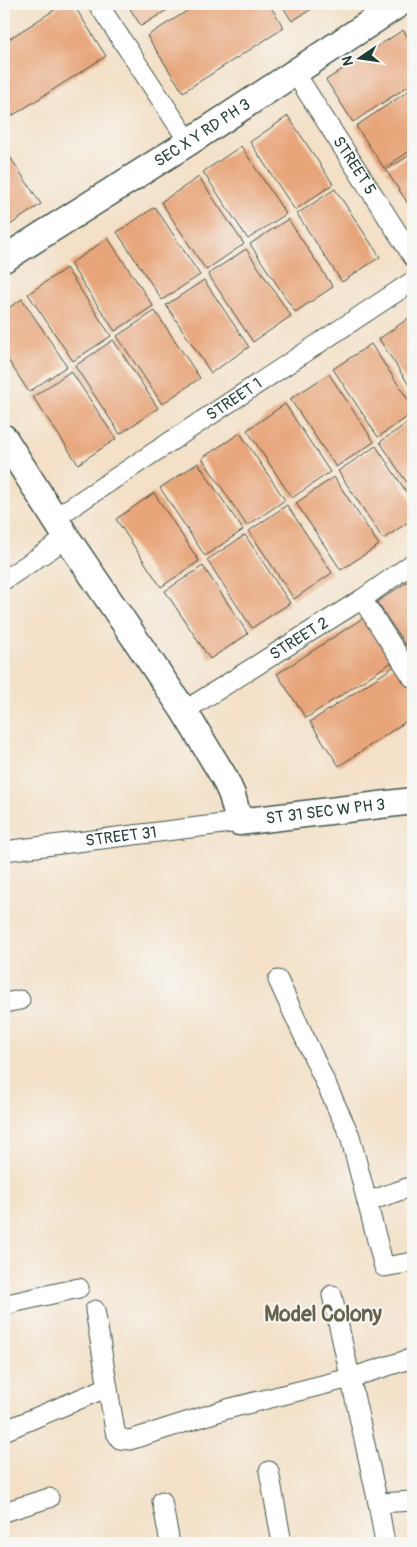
<svg xmlns="http://www.w3.org/2000/svg" width="417" height="1547" font-family="Pangolin,sans-serif">
<style>
.building{fill:#e7a579}
.lines{fill:none;stroke-linecap:round;stroke-linejoin:round}
.street-casing{stroke:#3f554a;stroke-width:21}
.secondary-casing{stroke:#3f554a;stroke-width:29}
.street{stroke:#fff;stroke-width:19}
.secondary{stroke:#fff;stroke-width:26}
.labels{text-anchor:middle;dominant-baseline:central;stroke-width:4;stroke-linejoin:round;paint-order:stroke}
.street-label{font-size:16px;fill:#1f3d34;stroke:#f6f6f2}
.district-label{font-size:21px;font-weight:bold;fill:#65614c;stroke:#f6f6f2}
</style>
<rect width="100%" height="100%" fill="#f6f6f2"/>
<filter id="ink" filterUnits="userSpaceOnUse"><feTurbulence type="fractalNoise" baseFrequency=".02" numOctaves="2"/><feDisplacementMap in="SourceGraphic" scale="10" xChannelSelector="R" yChannelSelector="G"/><feConvolveMatrix kernelMatrix="1 2 1 2 8 2 1 2 1" color-interpolation-filters="sRGB"/></filter>
<filter id="wash" filterUnits="userSpaceOnUse"><feTurbulence type="fractalNoise" baseFrequency=".0096" numOctaves="4" result="noise"/><feDisplacementMap in="SourceGraphic" scale="20" xChannelSelector="R" yChannelSelector="G"/><feGaussianBlur stdDeviation="1.12" result="paint"/><feColorMatrix in="noise" values="0 0 0 0 0 0 0 0 0 0 0 0 0 0 0 0 0 1.4 0 .05"/><feComposite in="paint" operator="in"/></filter>
<g filter="url(#wash)">
<rect width="100%" height="100%" fill="#f3e0c6"/>
<g id="blocks">
<g class="building">
<polygon points="64,4 73,4 106,56 4,121 4,42"/>
<polygon points="127,4 177,4 141,26"/>
<polygon points="198,4 269,4 284,28 183,92 147,36"/>
<polygon points="281,4 320,4 292,21"/>
<polygon points="403,30 413,45 413,83 353,122 326,80"/>
<polygon points="413,88 413,149 384,168 356,126"/>
<polygon points="288,116 333,184 295,210 250,142"/>
<polygon points="241,146 286,214 248,239 203,172"/>
<polygon points="4,148 41,204 4,229"/>
<polygon points="413,153 413,211 386,170"/>
<polygon points="199,177 244,244 206,270 161,202"/>
<polygon points="335,189 380,257 342,282 297,214"/>
<polygon points="155,207 200,275 162,300 117,232"/>
<polygon points="288,219 333,287 295,312 250,244"/>
<polygon points="108,238 153,306 115,331 70,264"/>
<polygon points="246,249 291,316 253,342 208,274"/>
<polygon points="66,268 111,336 73,361 28,294"/>
<polygon points="204,280 249,347 211,373 166,305"/>
<polygon points="22,299 67,366 29,392 4,354 4,311"/>
<polygon points="155,311 200,378 162,404 117,336"/>
<polygon points="413,315 413,391 379,339"/>
<polygon points="113,340 158,408 120,434 75,366"/>
<polygon points="371,344 413,407 413,413 378,437 333,369"/>
<polygon points="71,371 116,439 78,464 33,397"/>
<polygon points="329,374 374,442 336,467 290,399"/>
<polygon points="285,404 330,472 292,498 247,430"/>
<polygon points="413,419 413,492 380,442"/>
<polygon points="240,433 285,500 247,526 202,458"/>
<polygon points="376,446 413,502 413,519 383,539 338,471"/>
<polygon points="198,463 243,530 205,556 160,488"/>
<polygon points="334,477 379,545 341,570 296,503"/>
<polygon points="154,493 199,561 161,587 116,519"/>
<polygon points="287,505 332,573 294,599 249,531"/>
<polygon points="245,535 290,603 252,628 207,560"/>
<polygon points="203,566 248,634 210,659 165,591"/>
<polygon points="413,578 413,641 406,646 377,602"/>
<polygon points="366,616 395,660 306,718 277,674"/>
<polygon points="398,664 413,687 413,717 339,766 310,722"/>
</g>
</g>
</g>
<g filter="url(#ink)">
<use href="#blocks" fill-opacity="0" stroke="#3f554a" stroke-width="1"/>
<g class="lines">
<g class="street-casing">
<g id="street">
<polyline points="98,4 189,142"/>
<path id="s1" d="M 295,73 L 413,257"/>
<path id="s2" d="M 55,518 L 413,281"/>
<polyline points="4,580 67,538"/>
<polyline points="362,599 413,678"/>
<path id="s3" d="M 184,711 L 362,599 L 413,563"/>
<path id="s4" d="M 4,851 L 239,822"/>
<polyline points="278,980 350,1136 384,1267 413,1262"/>
<polyline points="4,1003 20,1000"/>
<polyline points="367,1202 413,1186"/>
<polyline points="332,1295 378,1503 385,1543"/>
<polyline points="4,1307 12,1303 79,1288"/>
<polyline points="95,1310 115,1431 120,1439 130,1440 227,1409 350,1378 413,1358"/>
<polyline points="4,1431 108,1387"/>
<polyline points="269,1471 282,1543"/>
<polyline points="162,1501 170,1543"/>
<polyline points="378,1503 413,1501"/>
<polyline points="4,1512 49,1498"/>
</g>
</g>
<g class="secondary-casing">
<g id="secondary">
<path id="s5" d="M 4,259 L 189,142 L 399,4"/>
<path id="s6" d="M 4,438 L 67,538 L 184,711 L 224,777 L 232,795 L 239,822 L 413,801"/>
</g>
</g>
<use href="#street" class="street"/>
<use href="#secondary" class="secondary"/>
</g>
</g>
<g class="labels">
<g class="street-label">
<text stroke="none"><textPath href="#s5" startOffset="235">SEC X Y RD PH 3</textPath></text>
<text stroke="none"><textPath href="#s1" startOffset="110">STREET 5</textPath></text>
<text stroke="none"><textPath href="#s2" startOffset="215">STREET 1</textPath></text>
<text stroke="none"><textPath href="#s3" startOffset="136">STREET 2</textPath></text>
<text stroke="none"><textPath href="#s6" startOffset="539">ST 31 SEC W PH 3</textPath></text>
<text stroke="none"><textPath href="#s4" startOffset="118">STREET 31</textPath></text>
</g>
<g class="district-label">
<text x="323" y="1314">Model Colony</text>
</g>
</g>
<rect width="417" height="1547" fill="none" stroke="#f6f6f2" stroke-width="20"/>
<g transform="translate(360 58) rotate(257)" stroke="#f6f6f2" stroke-width="4" paint-order="stroke">
<path d="M0-4L9 19L0 12L-9 19Z" fill="#1f3d34"/>
<text y="-8" font-size="14" font-weight="bold" text-anchor="middle" fill="#1f3d34">N</text>
</g>
</svg>
